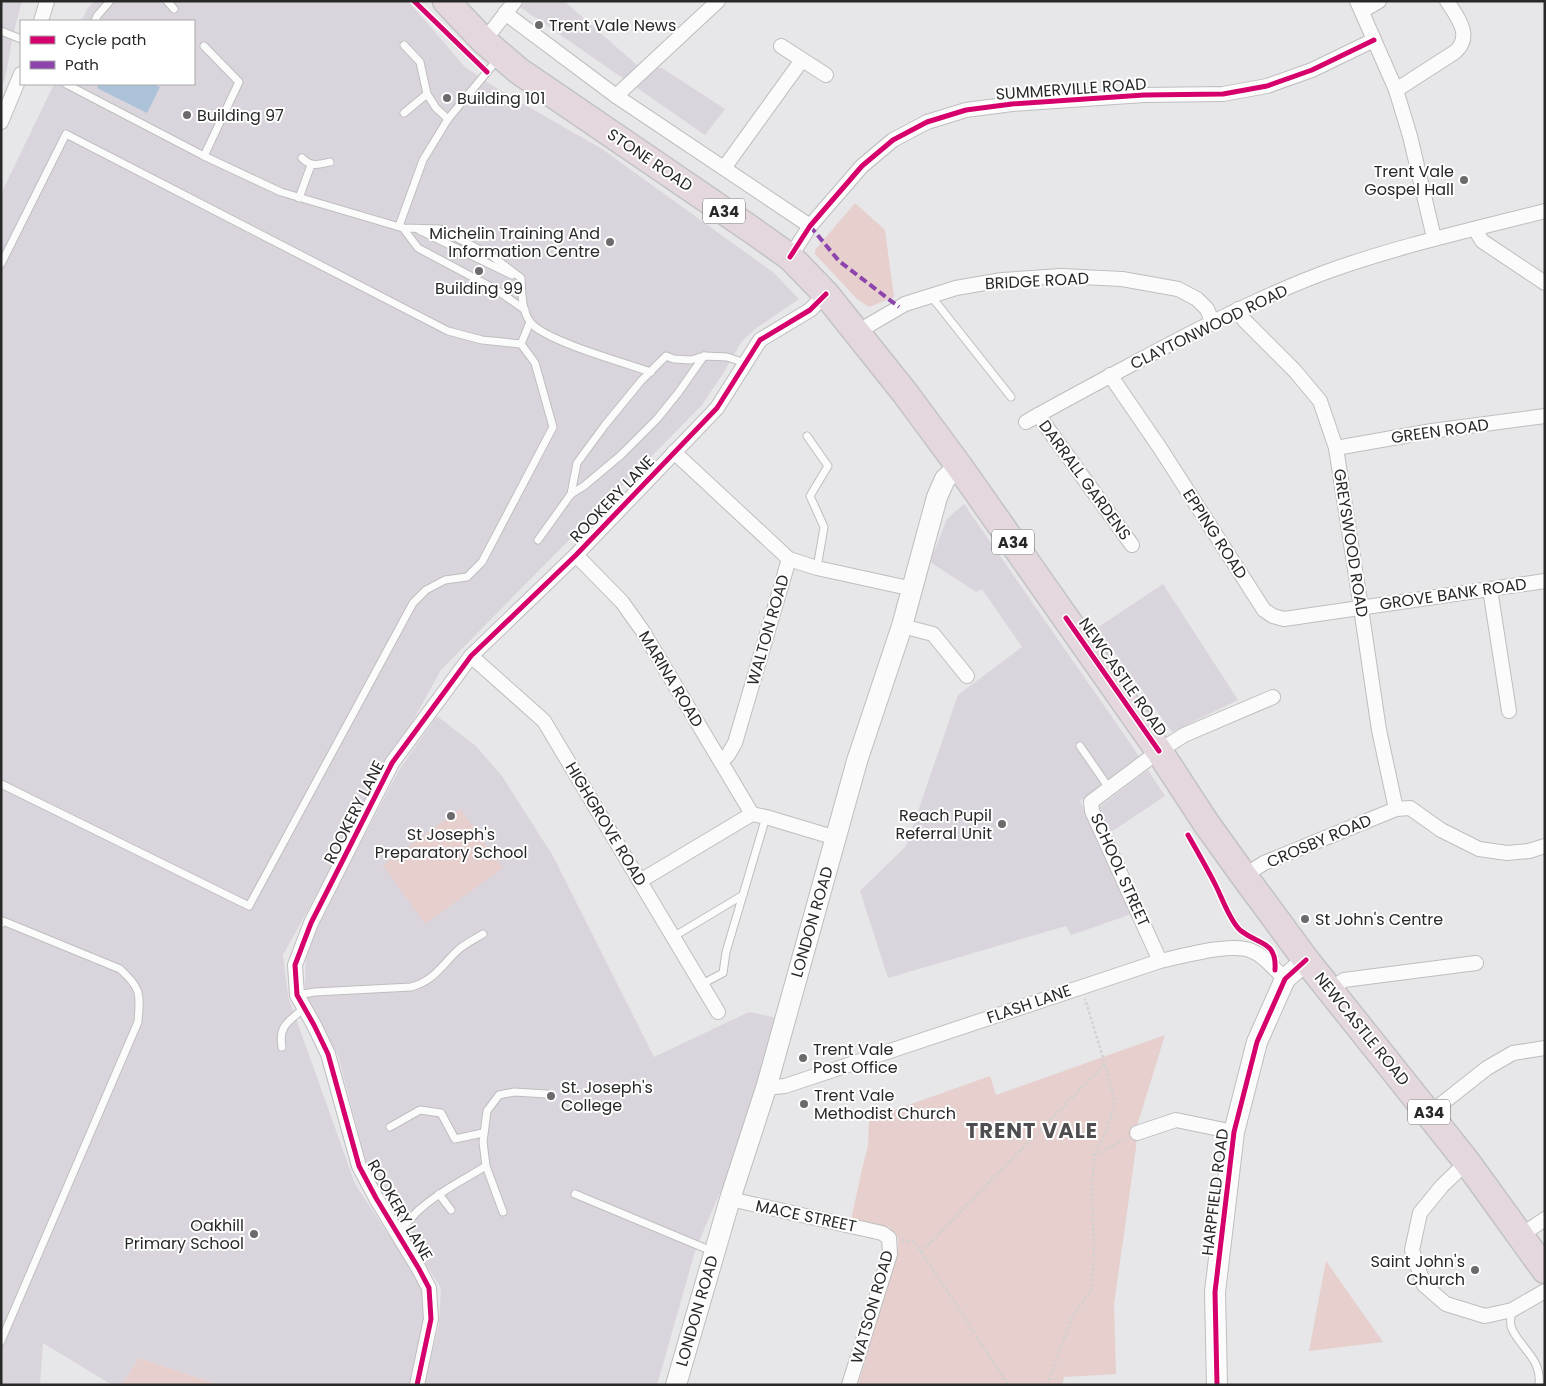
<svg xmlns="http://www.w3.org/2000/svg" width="1546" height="1386" font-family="Poppins,sans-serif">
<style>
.built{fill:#dad5dc}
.green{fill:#e6cfcd}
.water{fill:#abc2d9}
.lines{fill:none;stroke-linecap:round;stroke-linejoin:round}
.lane-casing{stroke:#bfbebf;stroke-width:9}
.street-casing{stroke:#bfbebf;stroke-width:16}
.secondary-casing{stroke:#bfbebf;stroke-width:22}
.highway-casing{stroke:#c3c3c4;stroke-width:29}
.path{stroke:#d2d1d2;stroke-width:2.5;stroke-dasharray:2.5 2.5;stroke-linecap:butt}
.lane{stroke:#fbfbfc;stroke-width:7}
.street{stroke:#fbfbfc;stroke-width:14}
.secondary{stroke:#fbfbfc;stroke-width:20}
.highway{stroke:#e4d8de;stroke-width:26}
.quiet{stroke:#8e44ad;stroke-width:4;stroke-dasharray:8 4;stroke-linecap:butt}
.cycleway-casing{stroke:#fff;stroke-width:8}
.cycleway{stroke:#d6006c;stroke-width:5}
.poi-dot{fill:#6c6a6c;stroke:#fff;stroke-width:2}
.labels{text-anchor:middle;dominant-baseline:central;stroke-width:4;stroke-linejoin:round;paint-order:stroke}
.shield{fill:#fff;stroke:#696869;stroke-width:1}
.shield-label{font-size:15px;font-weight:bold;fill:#292829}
.poi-label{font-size:16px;fill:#292829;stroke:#fff;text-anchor:start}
.street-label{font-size:16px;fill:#292829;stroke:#fff}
.district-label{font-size:21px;font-weight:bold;letter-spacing:1px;fill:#4f4d50;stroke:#fff}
</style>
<rect width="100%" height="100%" fill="#e7e6e8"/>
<g class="built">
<polygon points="1,1 22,1 13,35 5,79 1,87"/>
<polygon points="95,1 408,1 465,67 501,91 602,149 774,273 799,299 755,329 742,341 724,372 702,405 441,670 283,955 288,996 355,1184 422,1285 425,1312 410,1385 219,1385 139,1358 122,1385 112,1385 43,1343 40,1385 1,1385 1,194 54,84 194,84 194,21 82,21 87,9"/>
<polygon points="526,1 564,1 638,66 662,68 725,109 705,135 520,7"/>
<polygon points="964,504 1139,756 1080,801 1132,914 1071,935 1066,926 888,978 860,891 906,846 958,695 1022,647 982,589 976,592 930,562 947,519"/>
<polygon points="1163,584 1238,700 1172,732 1097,628"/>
<polygon points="437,716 476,746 502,776 553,856 654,1057 749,1012 777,1018 732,1165 696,1248 657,1385 426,1385 425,1382 439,1324 441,1288 391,1211 367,1166 338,1055 308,1008 305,986 306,950 339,883 399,770"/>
<polygon points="1148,770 1165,796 1111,832 1098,808"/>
</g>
<g class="green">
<polygon points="855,203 885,230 894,297 869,307 857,299 815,254 815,250"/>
<polygon points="460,809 503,868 425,924 383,865"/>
<polygon points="1165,1035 1137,1126 1136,1148 1114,1304 1116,1374 1064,1377 1062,1385 858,1385 898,1247 898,1238 889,1227 851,1220 862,1169 868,1146 869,1119 990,1076 996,1095"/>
<polygon points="1326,1261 1383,1342 1309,1351"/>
<polygon points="139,1358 219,1385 122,1385"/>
</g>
<polygon class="water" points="99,84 153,84 160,87 147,113 97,88"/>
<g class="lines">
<g class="lane-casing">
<g id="lane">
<polyline points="167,1 174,9"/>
<polyline points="95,21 97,16 110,1"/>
<polyline points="1,31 21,39"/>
<polyline points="404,45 420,62 427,94 436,108 448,119"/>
<path d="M 66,84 L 204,156 L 281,192 L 403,228 L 440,229 L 492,256 L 521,278 C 522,292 521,311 531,323 C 546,341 625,363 651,372"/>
<polyline points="404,113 427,94"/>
<polyline points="204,156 239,82 204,46"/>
<path d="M 302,158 C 311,167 318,165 330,162"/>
<polyline points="299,198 311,165"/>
<polyline points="399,226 423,160 448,119 497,60"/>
<polyline points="403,228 418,248 495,289 525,310"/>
<polyline points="419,230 512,275"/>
<polyline points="1,264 66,134 448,331 482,340 521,344"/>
<polyline points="931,296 1011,397"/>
<polyline points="807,436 828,466 810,496 824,527 817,568"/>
<polyline points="571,494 577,463 605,425 641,381 666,356 674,359 691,360 704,356 727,357 745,363"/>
<polyline points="538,540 571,494 584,486 621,455 657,419 678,393 704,356"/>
<polyline points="1080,746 1109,788"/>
<polyline points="1,784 249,906 413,603 426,590 445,580 467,577 482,562 553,427 535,363 521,344 530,322"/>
<path d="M 1,924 L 3,921 L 120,969 C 142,989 140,994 138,1022 L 1,1341"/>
<polyline points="673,937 743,895"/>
<polyline points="702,984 723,973 726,952 766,817"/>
<path d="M 297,995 L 315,992 L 411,987 C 434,981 441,966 457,951 C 464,944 475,939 483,934"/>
<path d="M 282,1047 C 278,1025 290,1021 304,1008"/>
<polyline points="390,1127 420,1110 441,1113 455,1139 483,1133"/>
<polyline points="439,1194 451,1210"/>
<polyline points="575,1194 714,1252"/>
<polyline points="503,1212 486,1166 483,1142 487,1111 499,1095 514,1092 547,1094"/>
<path d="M 397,1232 C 406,1226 411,1217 419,1210 C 439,1192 463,1180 486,1166"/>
<path d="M 1512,1310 C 1511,1316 1509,1323 1512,1329 C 1522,1350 1542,1359 1539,1385"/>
</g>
</g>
<g class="street-casing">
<g id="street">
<polyline points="1357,1 1396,90 1410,136 1434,238"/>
<polyline points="1362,11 1379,1"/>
<polyline points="505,13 616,96 810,226"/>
<polyline points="41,21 47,1"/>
<polyline points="484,41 515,1"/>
<polyline points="781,46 826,75"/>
<path d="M 1396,90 L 1455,52 C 1473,36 1458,18 1447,1"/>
<polyline points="616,96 718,1"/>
<polyline points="1,122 21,74"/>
<polyline points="724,168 802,60"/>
<polyline points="1475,229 1482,241 1545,283"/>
<polyline points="790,257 810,226 862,166 893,140 927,122 966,110 1012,104 1144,95 1223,94 1267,86 1312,70 1374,40"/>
<polyline points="1238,309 1244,320 1295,371 1320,401 1336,448 1361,608 1379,730 1396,809"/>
<polyline points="857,332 905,304 956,288 1002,280 1061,276 1122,279 1178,289 1197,299 1207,309 1212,321"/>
<polyline points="1110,375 1160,448 1264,610 1273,616 1284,619 1545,581"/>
<polyline points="1038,415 1132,545"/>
<path d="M 1026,422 C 1068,398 1112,375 1155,352 C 1211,322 1267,294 1326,272 C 1398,246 1471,230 1545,211"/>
<polyline points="1336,448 1432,431 1545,416"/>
<polyline points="674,452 789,559 735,743 728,755 721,761"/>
<polyline points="576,555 622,602 642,630 752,814"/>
<polyline points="789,559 817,568 913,589"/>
<polyline points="1490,589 1509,711"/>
<polyline points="902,626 933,634 967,676"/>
<polyline points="471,656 544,721 718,1012"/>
<polyline points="1244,876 1264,863 1396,809 1410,808 1441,830 1479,849 1507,853 1529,851 1545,846"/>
<polyline points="640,881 752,814 766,817 836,838"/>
<polyline points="1160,961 1092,811 1091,802 1159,751 1184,735 1273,697"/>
<polyline points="1330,990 1344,980 1476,963"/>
<path d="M 767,1085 L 775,1087 L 785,1086 L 1160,961 C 1183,956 1232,942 1252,951 C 1265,956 1275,970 1285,979"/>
<polyline points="1430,1113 1487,1068 1513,1053 1545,1048"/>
<polyline points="1137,1133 1176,1120 1234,1132"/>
<polyline points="1467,1162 1442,1186 1420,1213 1412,1250 1424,1285 1446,1304 1485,1316 1512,1310 1545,1291"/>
<polyline points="730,1199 882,1233 889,1238 890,1254 849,1385"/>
<polyline points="1520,1236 1545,1219"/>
<polyline points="417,1385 431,1319 429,1288 419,1269 376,1198 359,1166 328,1054 314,1025 297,995 295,965 311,923 392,763 471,656 576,555 717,408 760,340 810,310 826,294"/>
</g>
</g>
<g class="secondary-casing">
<g id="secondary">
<polyline points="676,1385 730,1199 767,1085 857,761 902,626 937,497 945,479 959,466"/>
<polyline points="1217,1385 1215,1292 1234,1132 1257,1042 1285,979 1306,960"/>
</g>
</g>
<g class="highway-casing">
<polyline id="highway" points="446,1 484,41 519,71 749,228 790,257 826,294 905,393 959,466 1159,751 1206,823 1244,876 1306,960 1467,1162 1545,1270"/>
</g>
<g class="path">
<polyline points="1095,1155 1126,1139"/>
<polyline points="902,1240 915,1242 1008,1385"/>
<polyline points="921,1252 1105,1064 1085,999"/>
<polyline points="1047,1385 1073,1315 1092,1289 1094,1246 1092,1193 1094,1155 1107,1130 1115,1102 1105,1064"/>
</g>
<use href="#lane" class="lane"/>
<use href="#street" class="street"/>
<use href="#secondary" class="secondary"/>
<use href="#highway" class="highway"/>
<polyline class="quiet" points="810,226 839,261 899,307"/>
<g class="cycleway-casing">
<g id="cycleway">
<polyline points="414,1 487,72"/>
<polyline points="790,257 810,226 862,166 893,140 927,122 966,110 1012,104 1144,95 1223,94 1267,86 1312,70 1374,40"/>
<polyline points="1066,618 1159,751"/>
<path d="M 1188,835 C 1197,851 1207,868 1216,886 C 1222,898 1230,921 1240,930 C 1258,945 1277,940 1275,970"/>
<polyline points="417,1385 431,1319 429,1288 419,1269 376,1198 359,1166 328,1054 314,1025 297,995 295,965 311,923 392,763 471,656 576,555 717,408 760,340 810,310 826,294"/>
<polyline points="1217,1385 1215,1292 1234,1132 1257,1042 1285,979 1306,960"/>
</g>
</g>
<use href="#cycleway" class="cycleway"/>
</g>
<g class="poi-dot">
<circle cx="539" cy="25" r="5"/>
<circle cx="447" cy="98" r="5"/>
<circle cx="187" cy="115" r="5"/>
<circle cx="1464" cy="180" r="5"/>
<circle cx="610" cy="242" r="5"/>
<circle cx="479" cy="271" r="5"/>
<circle cx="451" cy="816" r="5"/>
<circle cx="1002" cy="824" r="5"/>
<circle cx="1305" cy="919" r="5"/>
<circle cx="803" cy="1058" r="5"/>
<circle cx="551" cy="1096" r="5"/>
<circle cx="804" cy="1104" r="5"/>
<circle cx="254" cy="1234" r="5"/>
<circle cx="1475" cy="1270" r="5"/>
</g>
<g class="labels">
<g class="shield">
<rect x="703" y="198.5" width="42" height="25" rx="4"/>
<rect x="992" y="529.5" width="42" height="25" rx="4"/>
<rect x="1408" y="1099.5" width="42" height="25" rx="4"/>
</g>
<g class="shield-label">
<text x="724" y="211">A34</text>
<text x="1013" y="542">A34</text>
<text x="1429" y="1112">A34</text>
</g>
<g class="poi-label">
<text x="549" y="25">Trent Vale News</text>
<text x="457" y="98">Building 101</text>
<text x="197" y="115">Building 97</text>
<text x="1454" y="171" text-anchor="end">Trent Vale<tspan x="1454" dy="18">Gospel Hall</tspan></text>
<text x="600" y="233" text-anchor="end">Michelin Training And<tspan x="600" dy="18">Information Centre</tspan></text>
<text x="479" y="288" text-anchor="middle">Building 99</text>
<text x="992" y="815" text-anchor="end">Reach Pupil<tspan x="992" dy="18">Referral Unit</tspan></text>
<text x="451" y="834" text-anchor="middle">St Joseph's<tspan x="451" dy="18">Preparatory School</tspan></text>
<text x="1315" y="919">St John's Centre</text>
<text x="813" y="1049">Trent Vale<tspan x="813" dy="18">Post Office</tspan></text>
<text x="561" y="1087">St. Joseph's<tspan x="561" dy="18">College</tspan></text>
<text x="814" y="1095">Trent Vale<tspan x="814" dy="18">Methodist Church</tspan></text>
<text x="244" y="1225" text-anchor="end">Oakhill<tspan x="244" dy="18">Primary School</tspan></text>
<text x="1465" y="1261" text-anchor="end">Saint John's<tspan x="1465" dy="18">Church</tspan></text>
</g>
<g class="street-label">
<text transform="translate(1071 89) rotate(-4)">SUMMERVILLE ROAD</text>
<text transform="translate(650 160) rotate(34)">STONE ROAD</text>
<text transform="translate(1037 281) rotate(-3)">BRIDGE ROAD</text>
<text transform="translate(1209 327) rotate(-26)">CLAYTONWOOD ROAD</text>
<text transform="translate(1440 431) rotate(-8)">GREEN ROAD</text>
<text transform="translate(1085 480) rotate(54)">DARRALL GARDENS</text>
<text transform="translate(612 499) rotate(-46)">ROOKERY LANE</text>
<text transform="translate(1215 534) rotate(57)">EPPING ROAD</text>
<text transform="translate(1351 543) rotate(81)">GREYSWOOD ROAD</text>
<text transform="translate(1453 594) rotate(-8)">GROVE BANK ROAD</text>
<text transform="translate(768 630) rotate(-74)">WALTON ROAD</text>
<text transform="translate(1123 677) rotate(55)">NEWCASTLE ROAD</text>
<text transform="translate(671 679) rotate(59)">MARINA ROAD</text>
<text transform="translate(354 812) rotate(-63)">ROOKERY LANE</text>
<text transform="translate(606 824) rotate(59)">HIGHGROVE ROAD</text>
<text transform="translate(1319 841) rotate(-23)">CROSBY ROAD</text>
<text transform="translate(1120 870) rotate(66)">SCHOOL STREET</text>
<text transform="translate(812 922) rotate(-74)">LONDON ROAD</text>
<text transform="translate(1029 1004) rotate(-19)">FLASH LANE</text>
<text transform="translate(1362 1029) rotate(51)">NEWCASTLE ROAD</text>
<text transform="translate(1215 1192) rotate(-83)">HARPFIELD ROAD</text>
<text transform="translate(400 1210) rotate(60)">ROOKERY LANE</text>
<text transform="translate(806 1216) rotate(12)">MACE STREET</text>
<text transform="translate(872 1307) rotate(-74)">WATSON ROAD</text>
<text transform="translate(697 1311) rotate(-74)">LONDON ROAD</text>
</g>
<g class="district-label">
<text x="1032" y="1130">TRENT VALE</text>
</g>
</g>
<rect width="1546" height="1386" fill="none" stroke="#292829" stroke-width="5"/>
<rect x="20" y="20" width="175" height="65" fill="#ffffff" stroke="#a9a9a9"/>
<rect x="30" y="36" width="25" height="8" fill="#d6006c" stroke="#a9a9a9"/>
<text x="65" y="45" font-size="15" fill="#292829">Cycle path</text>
<rect x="30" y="61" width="25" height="8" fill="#8e44ad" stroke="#a9a9a9"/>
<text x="65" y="70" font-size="15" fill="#292829">Path</text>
</svg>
